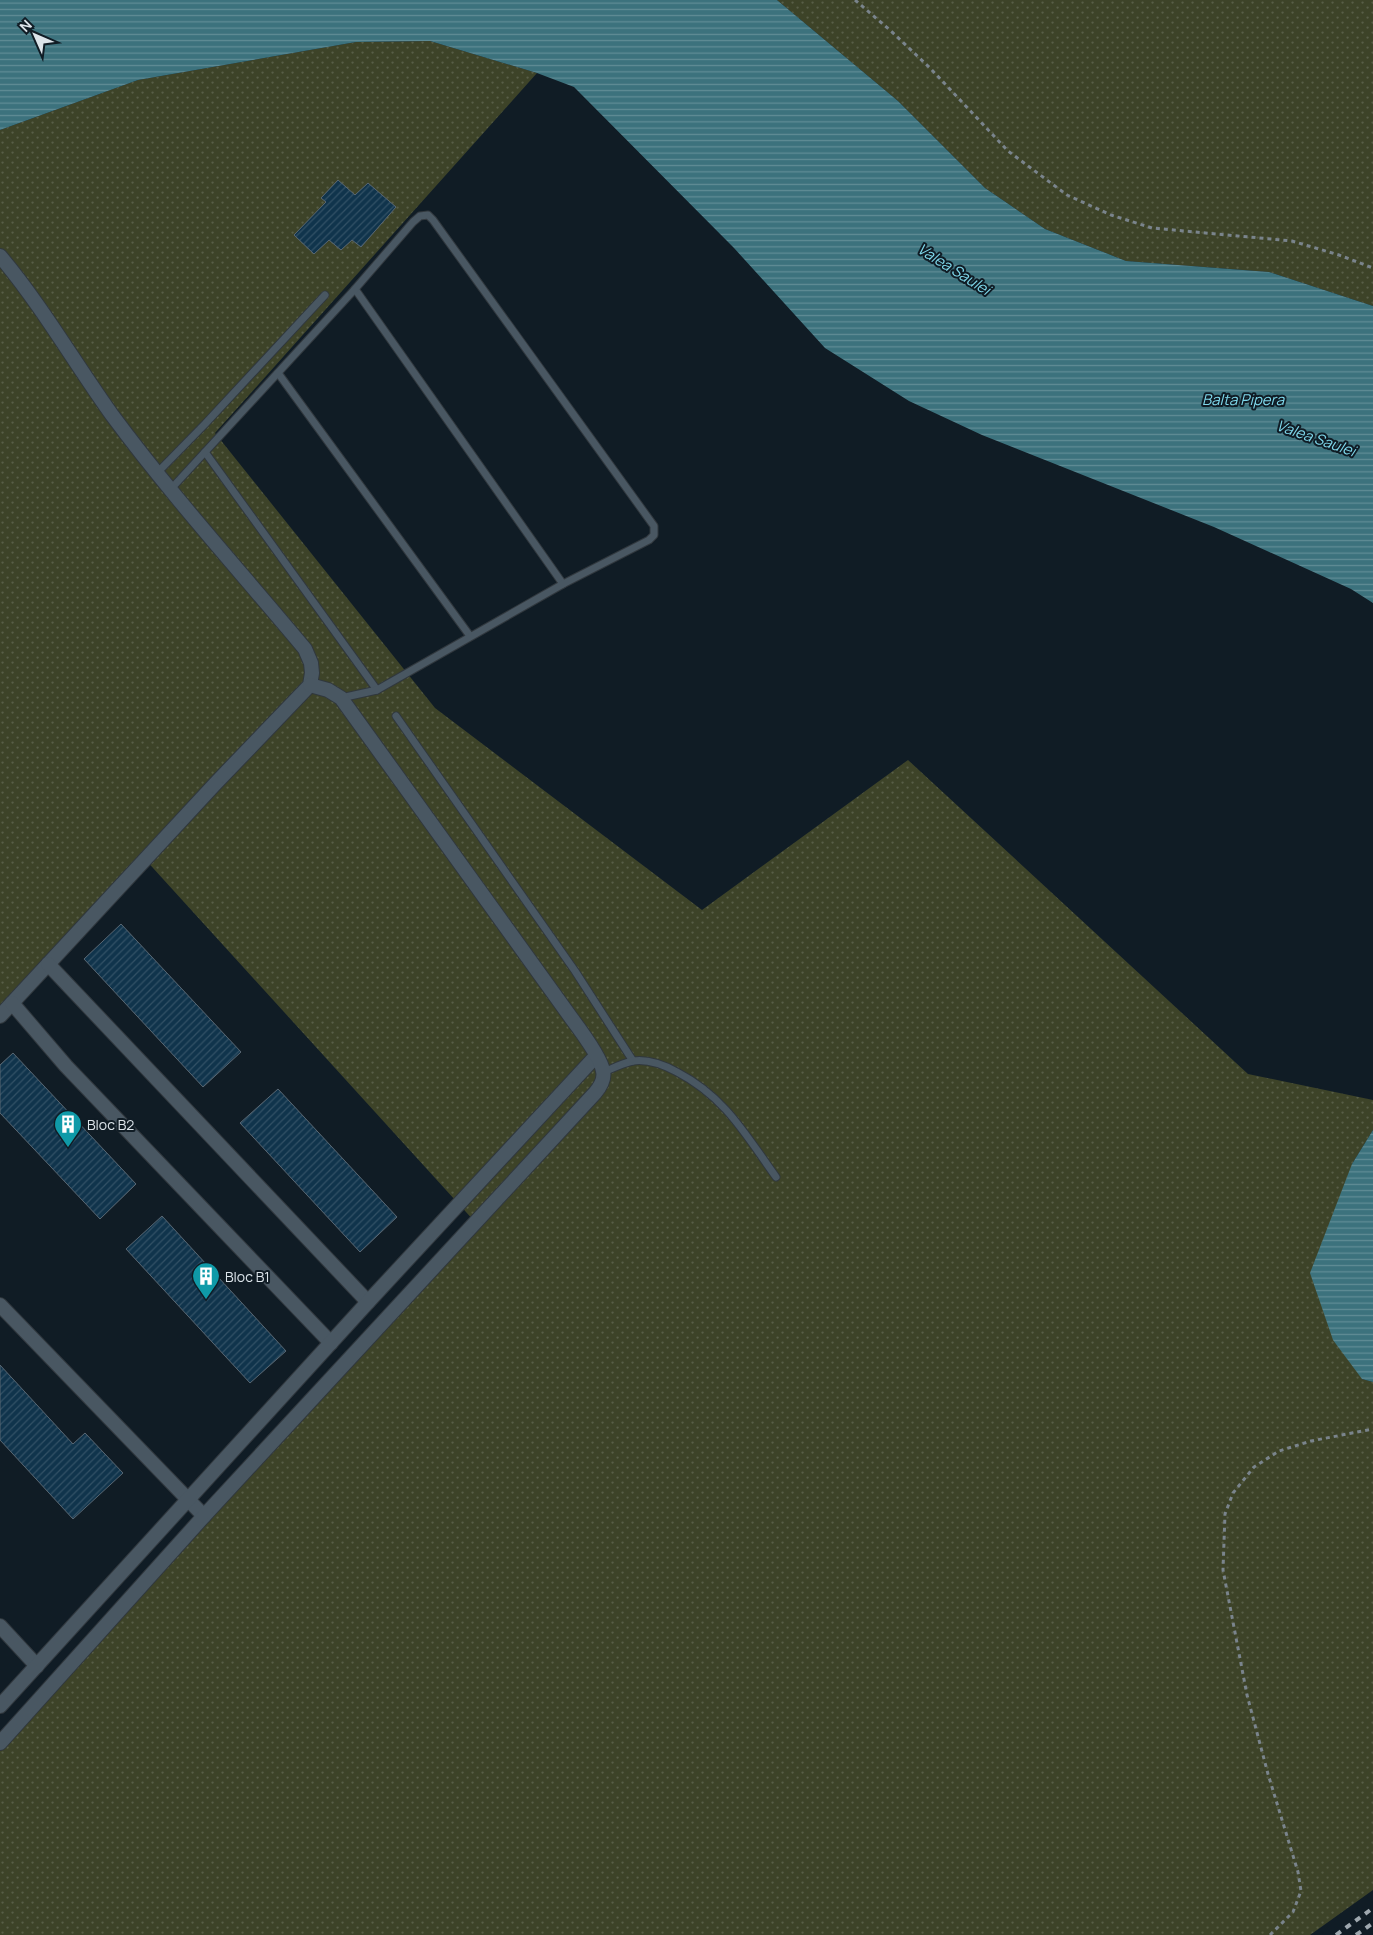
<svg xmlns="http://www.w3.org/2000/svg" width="1373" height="1935" font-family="Manrope,sans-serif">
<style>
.grass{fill:url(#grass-dots)}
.water{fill:url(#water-rules)}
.building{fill:url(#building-hatch);stroke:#596773}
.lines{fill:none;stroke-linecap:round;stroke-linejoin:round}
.lane-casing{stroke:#31383e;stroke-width:9}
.street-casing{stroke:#31383e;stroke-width:16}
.path{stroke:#7a848c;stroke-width:3;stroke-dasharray:4 4;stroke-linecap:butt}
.lane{stroke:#495762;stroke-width:7}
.street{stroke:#495762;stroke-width:14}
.rail{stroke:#9fa8af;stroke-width:4;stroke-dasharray:6 6;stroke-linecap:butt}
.labels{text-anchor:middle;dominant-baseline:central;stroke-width:4;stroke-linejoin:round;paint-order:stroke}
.poi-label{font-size:14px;fill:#dce4ea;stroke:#101c25;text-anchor:start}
.water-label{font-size:15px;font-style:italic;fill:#7fd8eb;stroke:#101c25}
</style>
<defs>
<pattern id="grass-dots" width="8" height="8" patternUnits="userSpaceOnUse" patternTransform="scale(1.25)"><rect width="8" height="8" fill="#3d4328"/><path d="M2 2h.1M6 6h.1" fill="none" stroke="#585e47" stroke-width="1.8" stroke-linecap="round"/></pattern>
<pattern id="water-rules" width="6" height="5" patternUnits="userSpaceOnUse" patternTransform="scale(1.25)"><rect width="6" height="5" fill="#3c727d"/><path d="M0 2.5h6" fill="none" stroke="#618d96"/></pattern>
<pattern id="building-hatch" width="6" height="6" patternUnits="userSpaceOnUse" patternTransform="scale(1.25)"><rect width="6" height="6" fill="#10344c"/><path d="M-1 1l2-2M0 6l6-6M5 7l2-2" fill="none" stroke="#325166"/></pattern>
</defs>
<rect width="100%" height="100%" fill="#101c25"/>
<g class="grass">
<polygon points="777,0 1373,0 1373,306 1269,272 1126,261 1045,229 985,188 898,101"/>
<polygon points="430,41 537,73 215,433 435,708 702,910 908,760 1248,1074 1373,1100 1373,1130 1352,1164 1362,1379 1373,1382 1373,1890 1310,1935 0,1935 0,1735 476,1223 143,857 0,1005 0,130 138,80 356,42"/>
</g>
<g class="water">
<polygon points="0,0 777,0 898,101 985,188 1045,229 1126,261 1269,272 1373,306 1373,603 1351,589 1214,527 982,435 909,401 825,348 734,248 574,87 537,73 430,41 356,42 138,80 0,130"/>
<polygon points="1373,1130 1373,1382 1362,1379 1333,1340 1310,1273 1352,1164"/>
</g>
<g class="building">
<polygon points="338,180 355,195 368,183 396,207 361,247 352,240 341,250 329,240 314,254 294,235 326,202 321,198"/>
<polygon points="121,924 241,1052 203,1087 84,959"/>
<polygon points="13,1053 136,1184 100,1219 0,1113 0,1065"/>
<polygon points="278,1089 397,1217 360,1252 240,1123"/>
<polygon points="162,1216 286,1351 250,1383 126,1249"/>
<polygon points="0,1365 73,1444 85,1433 123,1473 73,1519 0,1440"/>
</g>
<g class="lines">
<g class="lane-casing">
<g id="lane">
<polyline points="355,289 563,584"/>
<polyline points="278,373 470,636"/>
<polyline points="205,452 377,690"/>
<polyline points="157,473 205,424 325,295"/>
<polyline points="170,490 355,289 413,222 420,216 428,215 433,220 654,526 654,535 649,540 563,584 377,690 341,698"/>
<polyline points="396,716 575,971 633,1061"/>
<path d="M 604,1072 C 613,1068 623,1063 633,1061 C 648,1059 664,1065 677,1072 C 725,1097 745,1134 776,1177"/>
</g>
</g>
<g class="street-casing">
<g id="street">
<path d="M 0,256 C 42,306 74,362 112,415 C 172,496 240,571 305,649 L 311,663 L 312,673 L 310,685 L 215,784 L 0,1016"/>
<polyline points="48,964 368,1302"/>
<polyline points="12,1003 66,1066 331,1343"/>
<polyline points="0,1305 204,1516"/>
<polyline points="0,1626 37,1666"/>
<polyline points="0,1706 368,1302 596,1056"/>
<path d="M 0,1743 L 204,1516 L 595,1093 C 600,1087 605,1079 603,1071 C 601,1058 581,1031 572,1019 L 341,698 L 328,690 L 310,685"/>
</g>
</g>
<g class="path">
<polyline points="855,0 891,31 930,68 1008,151 1067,195 1111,215 1152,228 1292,241 1339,255 1373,268"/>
<polyline points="1270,1935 1293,1912 1301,1891 1298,1872 1268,1774 1247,1695 1223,1570 1225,1514 1233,1493 1254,1467 1279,1451 1311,1441 1373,1429"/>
</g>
<use href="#lane" class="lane"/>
<use href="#street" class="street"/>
<g class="rail">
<polyline points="1336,1935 1373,1908"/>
<polyline points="1356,1935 1373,1923"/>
</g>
</g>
<defs>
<g id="building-pin" transform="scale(1.4375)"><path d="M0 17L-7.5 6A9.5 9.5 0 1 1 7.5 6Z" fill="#0f9aa8" stroke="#101c25"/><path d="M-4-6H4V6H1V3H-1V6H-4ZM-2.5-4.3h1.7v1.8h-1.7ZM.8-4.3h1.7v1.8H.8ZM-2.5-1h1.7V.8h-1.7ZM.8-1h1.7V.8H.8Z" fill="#fff"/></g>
</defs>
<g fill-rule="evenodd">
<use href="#building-pin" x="68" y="1124"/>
<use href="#building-pin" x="206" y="1276"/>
</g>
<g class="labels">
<g class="poi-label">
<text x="87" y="1124">Bloc B2</text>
<text x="225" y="1276">Bloc B1</text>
</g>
<g class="water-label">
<text transform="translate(954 269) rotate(32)">Valea Saulei</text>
<text x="1243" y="399">Balta Pipera</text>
<text transform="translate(1316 438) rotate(19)">Valea Saulei</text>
</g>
</g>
<g transform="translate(35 35) rotate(315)" stroke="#101c25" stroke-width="4" paint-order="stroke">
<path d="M0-4L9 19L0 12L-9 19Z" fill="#dce4ea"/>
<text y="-8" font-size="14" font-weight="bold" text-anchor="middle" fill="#dce4ea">N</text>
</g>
</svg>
